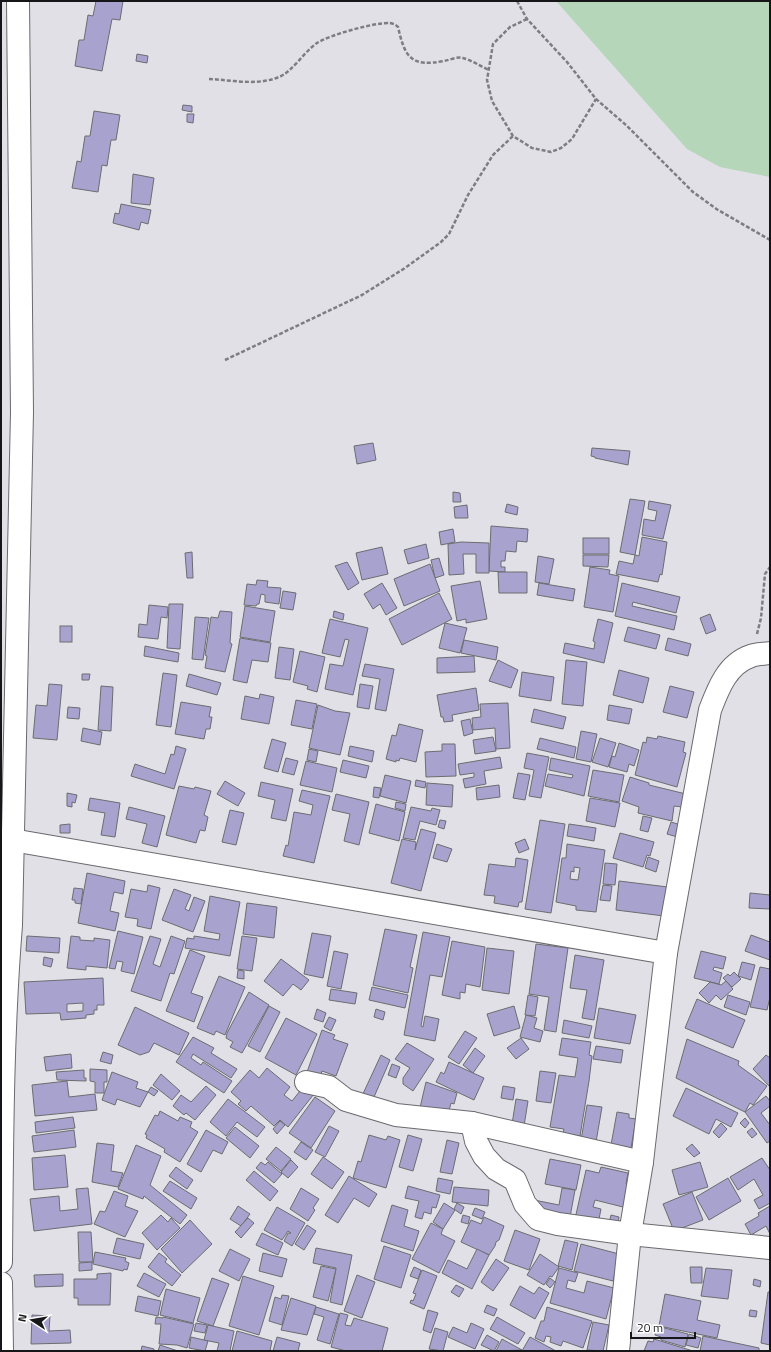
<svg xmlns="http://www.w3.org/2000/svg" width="771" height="1352" font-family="'Titillium Web',sans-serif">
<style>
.green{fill:#b5d6b8}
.building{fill:#a8a3ce;stroke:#6c6c71;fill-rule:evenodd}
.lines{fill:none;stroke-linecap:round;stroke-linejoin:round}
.minor-casing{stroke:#6a6a6f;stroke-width:24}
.path{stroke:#7e7e82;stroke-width:2.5;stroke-dasharray:4 2;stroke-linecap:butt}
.minor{stroke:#fff;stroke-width:22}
</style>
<rect width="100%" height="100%" fill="#e0e0e6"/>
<polygon class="green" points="556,1 770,1 770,177 720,167 687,149"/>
<g class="building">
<polygon points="96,1 123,1 120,20 112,19 102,71 75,66 79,40 84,40 88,15 93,16"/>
<polygon points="137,54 148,56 147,63 136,61"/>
<polygon points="183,105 192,106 192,112 182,110"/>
<polygon points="94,111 120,115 116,140 111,140 107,166 102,165 98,192 72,188 77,161 81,162 85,136 90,136"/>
<polygon points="187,114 194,114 193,123 187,122"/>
<polygon points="133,174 154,178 150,205 131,203"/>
<polygon points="121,204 151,210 148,224 141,222 139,230 113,223 115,213 119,214"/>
<polygon points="373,443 376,460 357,464 354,446"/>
<polygon points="592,448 630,451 628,465 595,458 595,457 591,456"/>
<polygon points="453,492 460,493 461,502 453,502"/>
<polygon points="630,499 645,501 635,555 620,552"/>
<polygon points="649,501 671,505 663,539 642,535 644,519 655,521 657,511 648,509"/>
<polygon points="507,504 518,507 517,515 505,512"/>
<polygon points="467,505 468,518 455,518 454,507"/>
<polygon points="491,526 528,529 527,542 517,541 516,552 506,551 505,561 501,561 501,567 505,567 505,572 489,571"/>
<polygon points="453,529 455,542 441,545 439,532"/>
<polygon points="642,537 667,542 662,575 660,574 658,582 616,574 619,561 633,564 635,555 639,556"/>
<rect x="583" y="538" width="26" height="16"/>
<polygon points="461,542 489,543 489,573 476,573 476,554 463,554 464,574 449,575 448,544"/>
<polygon points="426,544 429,558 408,564 404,550"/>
<polygon points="382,547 388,574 362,580 356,553"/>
<polygon points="192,552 193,578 187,578 185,553"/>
<polygon points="583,555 609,555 608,567 583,566"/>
<polygon points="538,556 554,559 549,584 535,582"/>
<polygon points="439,558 444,575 435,578 431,560"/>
<polygon points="347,562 359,583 348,590 335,566"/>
<polygon points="430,564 440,591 404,606 394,579"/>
<polygon points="590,567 610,570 609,574 619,576 613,612 584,607"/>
<polygon points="498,572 527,572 527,593 499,593"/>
<polygon points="257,580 268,581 267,587 281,588 279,604 265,602 265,595 261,594 259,604 257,604 256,606 244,605 247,584 256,585"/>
<polygon points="480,581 487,619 466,623 466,619 457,621 451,586"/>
<polygon points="382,583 397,608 386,615 380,604 373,609 364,594"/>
<polygon points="539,583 575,589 573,601 537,595"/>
<polygon points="622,583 680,597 676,613 633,602 632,606 677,616 674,630 615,616"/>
<polygon points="283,591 296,593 293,610 280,608"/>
<polygon points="439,593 452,619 402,645 389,619"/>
<polygon points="169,604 183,604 180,649 167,648"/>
<polygon points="149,605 168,607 167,618 161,617 158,639 138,637 139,624 147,625"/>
<polygon points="245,606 275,611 270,642 240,637"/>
<polygon points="220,611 232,612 230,643 232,644 225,672 205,668 207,656 205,655 211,617 218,618"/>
<polygon points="334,611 344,614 343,620 333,617"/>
<polygon points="710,614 716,630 706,634 700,618"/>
<polygon points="195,617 209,618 203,660 192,659"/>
<polygon points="330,619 368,628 353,695 325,689 330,664 343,666 349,640 345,639 340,657 322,653"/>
<polygon points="598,619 613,623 604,663 563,653 565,643 594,649 595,642 593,641"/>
<polygon points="445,623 467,628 460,653 439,648"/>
<rect x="60" y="626" width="12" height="16"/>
<polygon points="628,627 660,635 656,649 624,641"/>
<polygon points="240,638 271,643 268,662 252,660 247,683 233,680"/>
<polygon points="668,638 691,644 688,656 665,650"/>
<polygon points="464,640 498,647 496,660 461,653"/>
<polygon points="145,646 179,653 178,662 144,656"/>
<polygon points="279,647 294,649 290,680 275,678"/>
<polygon points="300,651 325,657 317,692 307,689 308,686 293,682"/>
<polygon points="474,656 475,672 437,673 437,658"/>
<polygon points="498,660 518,670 511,688 489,681"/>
<polygon points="566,660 587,662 583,706 562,704"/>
<polygon points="365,664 394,669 386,711 375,709 380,679 362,676"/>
<polygon points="619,670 649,678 643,703 613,695"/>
<polygon points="522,672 554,677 551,701 519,696"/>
<polygon points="163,673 177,675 171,727 156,725"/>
<polygon points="82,674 90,674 89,680 82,680"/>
<polygon points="189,674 221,683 217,695 186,686"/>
<polygon points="49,684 62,685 57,740 33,738 36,705 47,706"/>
<polygon points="360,684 373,686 369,709 357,707"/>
<polygon points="101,686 113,687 111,731 98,730"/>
<polygon points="670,686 694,692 687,718 663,712"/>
<polygon points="476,688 479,710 452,715 453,721 444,722 443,717 441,717 437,695"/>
<polygon points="260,694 274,697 269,724 241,719 245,696 259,699"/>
<polygon points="296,700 317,704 312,729 291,725"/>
<polygon points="181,702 211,707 209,717 212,717 210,729 206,729 204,739 175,734"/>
<polygon points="508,703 510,748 496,749 495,728 473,730 472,718 481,717 480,704"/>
<polygon points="318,705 335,711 350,713 340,755 309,748"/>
<polygon points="609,705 632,709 629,724 607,720"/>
<polygon points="68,707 80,708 79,719 67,718"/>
<polygon points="534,709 566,717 563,729 531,722"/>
<polygon points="470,719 473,733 464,736 461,721"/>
<polygon points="399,724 423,730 416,762 400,758 399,761 396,760 396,762 386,759 392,735 396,736"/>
<polygon points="83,728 102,732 100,745 81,741"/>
<polygon points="581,731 597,734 591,762 576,759"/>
<polygon points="658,736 685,742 683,752 686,753 677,787 635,775 643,742 646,743 647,737 657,739"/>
<polygon points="493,737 496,751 475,754 473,740"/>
<polygon points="540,738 576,747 574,758 537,749"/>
<polygon points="600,738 616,743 608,767 592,762"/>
<polygon points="272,739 286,743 278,772 264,768"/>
<polygon points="619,743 639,750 634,766 629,764 627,772 609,767 612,756 615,757"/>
<polygon points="442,744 455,744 456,776 426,777 425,752 442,751"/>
<polygon points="176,746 186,749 174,789 131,776 135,764 165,774 171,754 174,755"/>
<polygon points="350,746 374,751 372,762 348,756"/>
<polygon points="309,749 318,751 316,762 307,760"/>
<polygon points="527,753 549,757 541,798 529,796 534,770 524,768"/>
<polygon points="500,757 502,768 484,771 486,784 465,788 463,779 474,777 474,773 460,775 458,764"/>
<polygon points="286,758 298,761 294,775 282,772"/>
<polygon points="551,758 590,766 584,796 545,786 548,774 572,778 573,775 549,770"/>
<polygon points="343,760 369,766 366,778 340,772"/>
<polygon points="306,761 337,768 332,792 300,785"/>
<polygon points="593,770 624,775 619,802 588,796"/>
<polygon points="518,773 530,775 525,800 513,798"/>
<polygon points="385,775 411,781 406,803 380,796"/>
<polygon points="630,777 649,783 649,785 686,794 682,807 674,806 672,821 638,813 639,807 622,801"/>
<polygon points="416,780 426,782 425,788 415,786"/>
<polygon points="225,781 245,793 238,806 217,794"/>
<polygon points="261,782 293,789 286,821 271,818 275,800 258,796"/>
<polygon points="427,783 453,785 452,807 426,805"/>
<polygon points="499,785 500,797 477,800 476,788"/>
<polygon points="179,786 194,789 195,787 211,791 204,815 208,817 205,831 200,830 196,843 166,835"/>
<polygon points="374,787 381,788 379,798 373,797"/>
<polygon points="302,790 330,796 314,863 283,856 286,845 288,846 294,812 311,815 313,805 299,801"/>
<polygon points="67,793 77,795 75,803 72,802 72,807 67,806"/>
<polygon points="336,794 369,802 359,845 344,841 350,814 332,810"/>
<polygon points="90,798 120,803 115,837 101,835 105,813 88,810"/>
<polygon points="590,798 620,803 615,827 586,821"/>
<polygon points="396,802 406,804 405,811 395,808"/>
<polygon points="376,804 405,812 399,841 369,833"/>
<polygon points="129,807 165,816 157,847 142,843 147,824 126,819"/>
<polygon points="411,807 431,811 432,808 440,810 436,825 420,821 415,840 403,838"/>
<polygon points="230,810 244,813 236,845 222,842"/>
<polygon points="643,816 652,818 648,832 640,830"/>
<polygon points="440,820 446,821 444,829 438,827"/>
<polygon points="540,820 565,824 551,913 525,909"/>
<polygon points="671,822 684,826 681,838 667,834"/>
<polygon points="70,824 70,833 60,833 60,825"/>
<polygon points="569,824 596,828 594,841 567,836"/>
<polygon points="421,829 436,833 421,891 391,883 402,839 416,842 415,850"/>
<polygon points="620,833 654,842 650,856 647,855 643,867 613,858"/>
<polygon points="525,839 529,849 519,853 515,843"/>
<polygon points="437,844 452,849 447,862 433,858"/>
<path d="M 567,844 L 605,850 L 596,912 L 576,910 L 576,906 L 556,902 L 562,858 L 566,858 ZM 574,867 L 580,868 L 578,880 L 570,879 L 571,871 L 574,872 Z"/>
<polygon points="648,857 659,861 656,872 645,868"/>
<polygon points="516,858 528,860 522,902 519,902 518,907 494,903 495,896 484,895 489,864 515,867"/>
<polygon points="605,863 617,864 615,885 603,884"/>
<polygon points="87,873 125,881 123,894 114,892 110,911 119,913 115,931 78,923"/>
<polygon points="619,881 668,887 664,916 616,910"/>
<polygon points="148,885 160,888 151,929 137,926 138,919 125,917 131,889 147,892"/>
<polygon points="603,885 612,886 610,901 600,900"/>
<polygon points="74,888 83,889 81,904 75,903 75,900 72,900"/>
<polygon points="174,889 191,895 185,909 189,911 194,897 205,901 193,932 162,920"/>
<polygon points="750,893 770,895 770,909 749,908"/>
<polygon points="210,896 240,902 230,956 185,948 187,938 194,939 194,936 219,940 220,934 204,931"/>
<polygon points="247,903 277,907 274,938 243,934"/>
<polygon points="385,929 417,935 410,967 413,968 408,993 373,985"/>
<polygon points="118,931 143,937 134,974 121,971 123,962 117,961 115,969 109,968"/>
<polygon points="423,932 450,937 442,977 430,975 421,1026 423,1027 425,1016 439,1019 435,1041 404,1035"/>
<polygon points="312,933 331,936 323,978 304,974"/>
<polygon points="751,935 770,942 770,960 745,951"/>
<polygon points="27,936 60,938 59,953 26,951"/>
<polygon points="71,936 80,937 80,940 94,941 94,938 110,940 107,968 86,966 86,970 67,968"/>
<polygon points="150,936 161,939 153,964 160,967 171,936 185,941 174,974 170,973 161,1001 131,991"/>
<polygon points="242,936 257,938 252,971 237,969"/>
<polygon points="452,941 485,947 480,987 466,984 465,993 460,992 460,999 442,995"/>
<polygon points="536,944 568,948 556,1032 544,1030 549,997 529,994"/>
<polygon points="487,948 514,951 509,994 482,990"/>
<polygon points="190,950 205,956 191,993 203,997 194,1022 166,1011"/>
<polygon points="334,951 348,954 341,989 327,986"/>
<polygon points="701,951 726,957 723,969 714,967 713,970 722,973 719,984 694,978"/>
<polygon points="575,955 604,960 594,1020 582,1018 587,990 570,988"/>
<polygon points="44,957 53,959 51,967 43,965"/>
<polygon points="281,959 309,980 301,990 293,984 283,996 264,981"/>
<polygon points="742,962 755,965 751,980 738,976"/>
<polygon points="760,967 770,969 770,997 767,1010 750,1007"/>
<polygon points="238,970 244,971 244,979 237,978"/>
<polygon points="734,972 741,979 732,987 723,978 728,974 730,976"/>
<polygon points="219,976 245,987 225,1035 216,1031 214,1035 197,1028"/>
<path d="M 103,978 L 104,1005 L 97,1005 L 97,1010 L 94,1010 L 94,1014 L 86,1015 L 86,1018 L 61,1020 L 60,1013 L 26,1014 L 24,982 ZM 83,1003 L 83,1011 L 67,1012 L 67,1004 Z"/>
<polygon points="726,981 733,989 721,1000 716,995 709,1003 699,993 710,982 721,985"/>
<polygon points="372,987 408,995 405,1008 369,1000"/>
<polygon points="331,989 357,993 355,1004 329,1000"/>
<polygon points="249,992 269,1005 242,1053 230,1047 233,1042 226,1038 227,1033"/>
<polygon points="528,995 538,997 535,1016 525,1015"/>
<polygon points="728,995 750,1002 746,1015 724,1007"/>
<polygon points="697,999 745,1020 733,1048 685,1028"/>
<polygon points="269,1006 280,1012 260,1052 248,1046"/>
<polygon points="514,1006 520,1028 494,1036 487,1014"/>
<polygon points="135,1007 189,1033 179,1055 154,1043 149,1052 140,1055 118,1045"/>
<polygon points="599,1008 636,1015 630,1044 594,1038"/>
<polygon points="317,1009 326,1013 323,1022 314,1019"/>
<polygon points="376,1009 385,1012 383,1020 374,1017"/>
<polygon points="526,1015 537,1018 534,1028 543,1031 540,1042 520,1037"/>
<polygon points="329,1017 336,1020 331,1031 324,1027"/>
<polygon points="286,1018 317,1034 296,1075 265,1058"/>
<polygon points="564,1020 592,1026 589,1038 562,1033"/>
<polygon points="322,1030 335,1035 333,1039 348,1044 336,1076 322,1071 320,1077 307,1072"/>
<polygon points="465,1031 477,1038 459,1064 448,1057"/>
<polygon points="193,1037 214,1048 211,1053 237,1069 231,1078 193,1054 191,1058 201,1065 203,1062 232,1081 224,1093 176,1062"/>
<polygon points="521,1038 529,1049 516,1059 507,1048"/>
<polygon points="562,1038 591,1042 589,1055 592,1056 589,1081 580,1136 563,1133 564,1129 550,1127 559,1075 575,1077 578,1058 559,1055"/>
<polygon points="687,1039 739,1061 738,1065 767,1086 753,1105 750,1103 745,1112 676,1078"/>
<polygon points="407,1043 434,1059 413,1091 403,1084 403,1078 410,1068 395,1059"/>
<polygon points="596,1046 623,1050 621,1063 593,1059"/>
<polygon points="475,1048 485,1056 473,1073 463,1065"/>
<polygon points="103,1052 113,1055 111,1064 100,1061"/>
<polygon points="71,1054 72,1068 46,1071 44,1057"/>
<polygon points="381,1055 390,1060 371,1104 361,1098"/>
<polygon points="766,1055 770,1058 770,1087 753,1069"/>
<polygon points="449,1062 484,1078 474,1100 436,1082 441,1072 444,1074"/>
<polygon points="392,1064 400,1067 396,1078 388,1075"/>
<polygon points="267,1068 290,1087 284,1095 292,1101 304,1086 314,1094 288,1127 280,1120 274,1126 251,1106 246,1111 238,1104 241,1101 231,1092 250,1070 259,1078"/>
<polygon points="90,1069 107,1070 107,1082 104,1082 104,1093 95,1093 95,1082 90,1081"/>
<polygon points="84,1070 84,1078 86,1078 86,1081 57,1080 56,1072"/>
<polygon points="540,1071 556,1073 551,1103 536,1101"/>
<polygon points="112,1072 138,1082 136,1088 148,1092 140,1107 117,1099 115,1105 102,1100"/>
<polygon points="161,1074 180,1091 172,1100 153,1085"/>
<polygon points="67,1081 69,1097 95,1094 97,1110 35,1116 32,1085"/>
<polygon points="426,1082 457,1093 454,1104 451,1103 447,1119 419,1112"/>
<polygon points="206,1086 216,1095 195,1120 186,1113 184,1115 173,1106 181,1095 191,1102"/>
<polygon points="503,1086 515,1088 513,1100 501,1098"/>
<polygon points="151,1087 158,1091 154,1096 148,1092"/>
<polygon points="686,1088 738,1113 731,1127 716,1119 709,1134 673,1116"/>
<polygon points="766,1096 770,1101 770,1106 761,1113 770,1125 770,1141 767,1143 745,1112"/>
<polygon points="315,1097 335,1111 311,1148 289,1133"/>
<polygon points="228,1099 265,1127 257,1137 237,1122 226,1136 210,1122"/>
<polygon points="516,1099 528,1101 524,1126 512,1124"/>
<polygon points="587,1105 602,1107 596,1142 581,1140"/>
<polygon points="160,1111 178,1121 180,1117 192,1122 190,1127 198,1132 180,1162 164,1152 165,1149 146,1138 147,1135 145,1134 155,1115 158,1116"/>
<polygon points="617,1112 629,1114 629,1118 636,1119 631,1148 611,1145"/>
<polygon points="73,1117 75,1128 36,1133 35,1122"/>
<polygon points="745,1118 749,1123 745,1128 740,1123"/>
<polygon points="280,1121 285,1125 277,1134 273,1129"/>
<polygon points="721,1123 727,1129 719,1138 713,1132"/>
<polygon points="329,1126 339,1131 325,1157 315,1152"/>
<polygon points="235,1127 259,1146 250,1158 226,1138"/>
<polygon points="752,1128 757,1134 752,1138 747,1132"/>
<polygon points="74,1130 76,1147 34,1152 32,1136"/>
<polygon points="206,1130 228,1142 222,1154 213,1150 201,1172 187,1164"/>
<polygon points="369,1135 386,1140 388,1136 400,1140 386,1188 353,1178 358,1161 361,1162"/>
<polygon points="408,1135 422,1139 413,1171 399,1167"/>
<polygon points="447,1140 459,1143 452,1174 440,1172"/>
<polygon points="301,1142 313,1150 306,1160 294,1152"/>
<polygon points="97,1143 114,1145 111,1171 123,1173 118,1187 92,1182"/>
<polygon points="692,1144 700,1153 694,1157 686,1149"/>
<polygon points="136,1145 161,1156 150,1185 187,1215 180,1224 144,1196 143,1199 118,1189"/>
<polygon points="276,1147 291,1159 281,1171 266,1159"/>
<polygon points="65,1155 68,1187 34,1190 32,1158"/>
<polygon points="323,1157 344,1172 332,1189 311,1174"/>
<polygon points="762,1158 770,1170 770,1203 759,1209 754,1200 763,1195 754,1179 738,1190 730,1177"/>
<polygon points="550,1159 581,1165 576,1190 545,1184"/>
<polygon points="291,1160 298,1167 288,1178 281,1172"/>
<polygon points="261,1162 265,1165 268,1162 282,1174 274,1183 256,1168"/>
<polygon points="700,1162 708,1187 679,1195 672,1170"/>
<polygon points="176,1167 193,1180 187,1189 169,1176"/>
<polygon points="601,1167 628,1173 626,1184 632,1186 627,1208 595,1200 593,1207 601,1209 598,1224 575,1219 586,1170 599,1173"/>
<polygon points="254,1171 278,1191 270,1201 246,1180"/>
<polygon points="349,1176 377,1194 369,1207 354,1198 338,1223 325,1215"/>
<polygon points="438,1178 453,1181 450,1194 436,1191"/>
<polygon points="728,1178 741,1201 709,1220 696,1197"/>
<polygon points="170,1181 197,1198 191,1209 163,1191"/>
<polygon points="408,1186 440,1195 436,1208 432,1207 431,1214 424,1212 422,1219 415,1217 419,1201 405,1198"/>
<polygon points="454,1187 489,1190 488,1206 452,1202"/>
<polygon points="88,1188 92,1224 34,1231 30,1199 59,1196 60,1211 78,1209 76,1189"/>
<polygon points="301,1188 319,1199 313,1208 315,1210 308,1221 290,1209"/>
<polygon points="562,1188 575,1190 570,1217 532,1209 534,1200 559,1205"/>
<polygon points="114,1191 128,1196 125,1206 138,1211 125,1237 94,1224 100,1211 105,1212"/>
<polygon points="692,1192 703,1220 674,1231 663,1204"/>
<polygon points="444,1203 455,1210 443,1229 433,1222"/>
<polygon points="457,1203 464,1207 461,1214 454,1209"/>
<polygon points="392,1205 408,1210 404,1226 419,1231 413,1251 381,1241"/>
<polygon points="238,1206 250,1214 241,1226 230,1219"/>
<polygon points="770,1206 770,1234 766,1226 751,1235 745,1224 759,1216 758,1213"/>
<polygon points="277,1207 305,1223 292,1246 284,1241 288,1233 291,1233 288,1231 282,1240 264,1230"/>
<polygon points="475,1208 485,1212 482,1219 472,1215"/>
<polygon points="161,1215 168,1222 171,1218 180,1228 157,1250 142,1233"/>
<polygon points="463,1215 470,1217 468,1224 461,1222"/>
<polygon points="611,1215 619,1217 618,1225 609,1223"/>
<polygon points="484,1217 504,1226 499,1240 496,1242 495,1246 489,1255 461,1242 471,1220 481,1224"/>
<polygon points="248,1218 254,1223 241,1238 235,1232"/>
<polygon points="190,1220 212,1244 182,1273 161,1249"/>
<polygon points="431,1223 443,1229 441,1234 455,1241 439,1273 412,1259"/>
<polygon points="307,1225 316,1231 304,1250 295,1244"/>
<polygon points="515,1230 540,1239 529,1270 504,1261"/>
<polygon points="78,1232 91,1232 93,1262 79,1262"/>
<polygon points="262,1233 283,1243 278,1255 256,1245"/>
<polygon points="117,1238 144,1244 140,1259 113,1253"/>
<polygon points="565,1240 578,1243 572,1270 558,1266"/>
<polygon points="581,1244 619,1254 613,1281 574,1271"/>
<polygon points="384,1246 411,1255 401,1288 374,1279"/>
<polygon points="316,1248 352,1255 342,1305 330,1302 336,1268 313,1263"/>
<polygon points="230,1249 250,1259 239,1281 219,1271"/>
<polygon points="477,1249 489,1255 472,1289 442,1273 448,1260 467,1269"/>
<polygon points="95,1252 126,1258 125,1261 129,1263 127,1270 124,1269 123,1271 93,1264"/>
<polygon points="159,1253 167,1259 165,1262 181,1275 172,1286 148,1267"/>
<polygon points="263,1253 287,1259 282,1277 259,1271"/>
<polygon points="540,1254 559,1267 552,1277 550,1276 544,1285 527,1275"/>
<polygon points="496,1259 509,1268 493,1291 481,1282"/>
<polygon points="92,1262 92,1270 79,1271 79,1263"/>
<polygon points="321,1266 336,1269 328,1301 313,1297"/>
<polygon points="414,1267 421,1270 418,1279 410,1276"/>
<polygon points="690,1267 702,1267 702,1283 691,1283"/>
<polygon points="559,1268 578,1273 575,1282 568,1280 566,1288 584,1293 587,1281 614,1288 606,1319 550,1303"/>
<polygon points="706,1268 732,1270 728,1299 701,1296"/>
<polygon points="422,1270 437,1276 424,1309 410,1303 411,1300 413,1301 416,1294 413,1293"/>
<polygon points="111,1273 110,1305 78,1305 78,1298 74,1298 74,1279 97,1279 97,1274"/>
<polygon points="144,1273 166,1284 159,1297 137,1286"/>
<polygon points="63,1274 63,1286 35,1287 34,1275"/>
<polygon points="357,1275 375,1282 362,1318 344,1311"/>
<polygon points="243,1276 274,1286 259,1335 229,1326"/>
<polygon points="212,1278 229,1284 213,1326 197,1321"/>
<polygon points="550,1278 555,1282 550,1288 546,1284"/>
<polygon points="754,1279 761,1281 760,1287 753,1285"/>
<polygon points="456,1285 464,1289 459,1297 451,1292"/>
<polygon points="520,1286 534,1294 539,1287 549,1293 535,1319 510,1305"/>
<polygon points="166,1289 200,1298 193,1323 160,1315"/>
<polygon points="768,1292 770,1292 770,1345 761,1343"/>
<polygon points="665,1294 701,1301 697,1320 720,1325 717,1338 659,1326"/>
<polygon points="282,1295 289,1296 282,1325 269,1321 275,1297 281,1299"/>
<polygon points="138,1296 161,1301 158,1316 135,1311"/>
<polygon points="291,1298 316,1306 307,1335 281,1330"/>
<polygon points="487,1305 497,1309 494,1316 484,1312"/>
<polygon points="316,1307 339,1314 330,1344 317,1340 324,1317 314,1314"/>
<polygon points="547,1307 592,1321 583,1348 563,1341 561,1346 550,1342 551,1337 546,1336 544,1342 535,1338 541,1321 544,1321"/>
<polygon points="428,1310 438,1313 431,1333 423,1330"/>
<polygon points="750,1310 757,1311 756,1317 749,1316"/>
<polygon points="340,1313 348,1315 345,1325 351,1326 354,1318 388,1328 382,1351 346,1351 331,1347"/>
<polygon points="32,1315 50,1316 49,1331 70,1330 71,1343 31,1344"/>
<polygon points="156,1317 163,1318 163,1317 194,1324 187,1348 177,1345 159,1344 161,1324 155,1324"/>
<polygon points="497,1317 525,1333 518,1344 490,1329"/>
<polygon points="593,1322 609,1325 603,1351 587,1350"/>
<polygon points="196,1323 207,1325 205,1333 194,1331"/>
<polygon points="471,1323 484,1329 475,1349 448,1337 453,1327 467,1333"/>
<polygon points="208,1325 234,1331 230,1351 217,1351 219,1343 204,1340"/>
<polygon points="657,1326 688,1334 685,1347 661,1340 661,1337 655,1335"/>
<polygon points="435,1328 448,1332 443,1351 429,1349"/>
<polygon points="237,1331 272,1341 270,1351 232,1351"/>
<polygon points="689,1334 701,1338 698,1348 686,1345"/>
<polygon points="487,1335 499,1342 494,1351 481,1345"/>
<polygon points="703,1336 759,1348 759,1351 700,1351"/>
<polygon points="191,1337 208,1341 205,1351 189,1348"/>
<polygon points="277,1337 300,1343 298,1351 273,1351"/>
<polygon points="530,1337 556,1351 522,1351"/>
<polygon points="502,1339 522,1350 496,1351"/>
<polygon points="654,1339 693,1351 644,1351 648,1341 653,1342"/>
<polygon points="160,1345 178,1351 158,1351"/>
<polygon points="142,1346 154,1349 154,1351 141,1351"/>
</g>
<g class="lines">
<g class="minor-casing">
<g id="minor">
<polyline points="12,840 666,953"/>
<polyline points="306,1082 329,1087 346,1100 396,1115 472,1123 642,1162"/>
<polyline points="472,1123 476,1141 484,1156 496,1169 515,1180 525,1204 538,1219 558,1224 630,1234 770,1248"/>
<path d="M 1,1262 C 2,1149 2,1037 11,925 L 22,412 L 18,1"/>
<polyline points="1,1283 2,1351"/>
<path d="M 618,1351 L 630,1234 L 642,1162 L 666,953 L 710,710 C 718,689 727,664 751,656 C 756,654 764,654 770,653"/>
</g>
</g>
<g class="path">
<polyline points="517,1 527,19 567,62 596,99 626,125 693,192 718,210 770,240"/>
<polyline points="527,19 510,27 493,44 487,80 492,101 513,136 532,148 551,152 561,148 572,139 596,99"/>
<path d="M 209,79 C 232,80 257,86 279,77 C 292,72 304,52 317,43 C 329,35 376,22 390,23 C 394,24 396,25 398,27 C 405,58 411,67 444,61 C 450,60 458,56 463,58 C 471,60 480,66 489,70"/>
<polyline points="225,360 362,295 405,268 441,242 449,234 468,195 493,155 513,136"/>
<polyline points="757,634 761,618 765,574 770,567"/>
</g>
<use href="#minor" class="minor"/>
</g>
<rect width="771" height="1352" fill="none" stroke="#161618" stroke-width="4"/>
<g transform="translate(32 1320) rotate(282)" stroke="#ffffff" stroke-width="3" paint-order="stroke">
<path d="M0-3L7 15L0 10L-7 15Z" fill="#161618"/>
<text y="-6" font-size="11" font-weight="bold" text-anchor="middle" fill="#161618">N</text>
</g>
<path d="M631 1332v6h64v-6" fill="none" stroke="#161618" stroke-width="2"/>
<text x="637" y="1332" font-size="12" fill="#161618" stroke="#ffffff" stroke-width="3" paint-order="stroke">20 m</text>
</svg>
